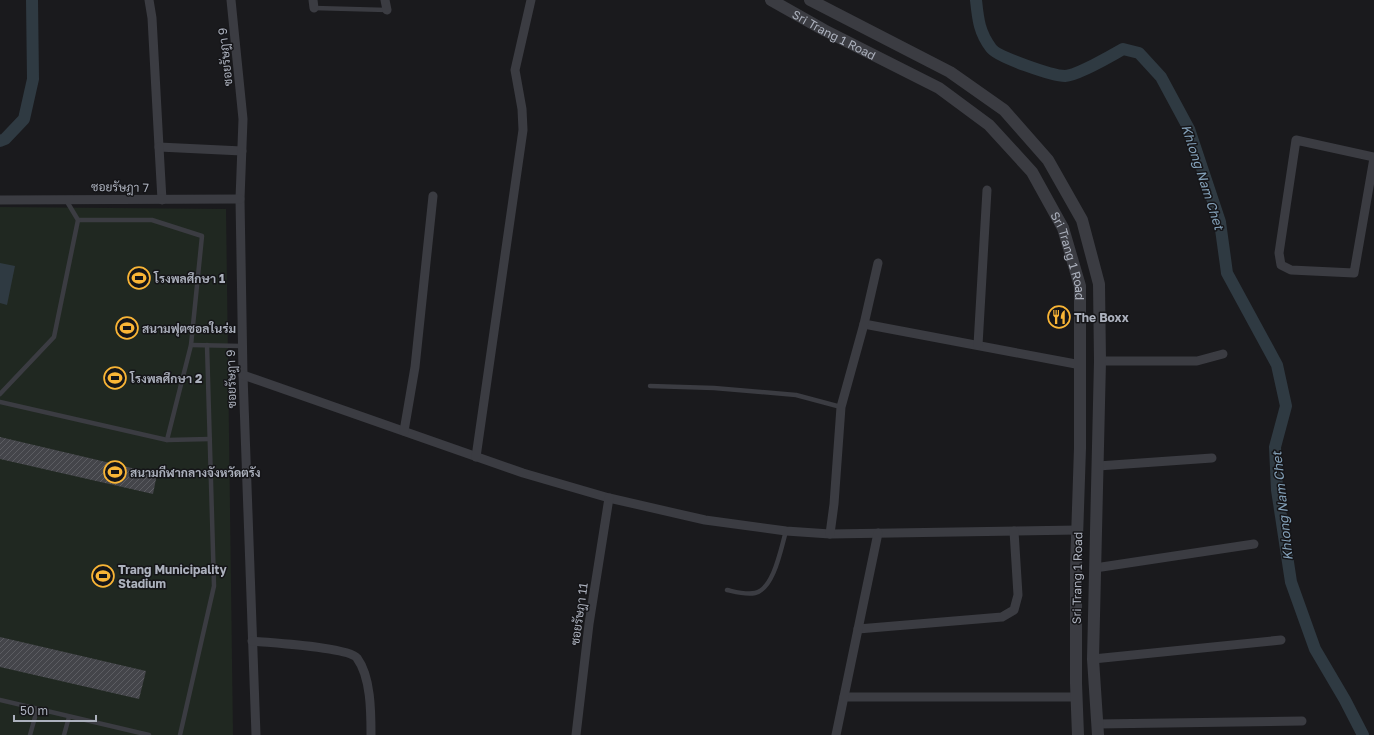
<svg xmlns="http://www.w3.org/2000/svg" width="1374" height="735" font-family="'Golos Text',Sarabun,sans-serif">
<style>
.pitch{fill:#202821}
.water{fill:#2f3a42}
.lines{fill:none;stroke-linecap:round;stroke-linejoin:round}
.canal{stroke:#2f3a42;stroke-width:12}
.building{fill:url(#building-hatch)}
.service{stroke:#3b3c42;stroke-width:4.5}
.minor{stroke:#3b3c42;stroke-width:9}
.tertiary{stroke:#3b3c42;stroke-width:12}
.labels{text-anchor:middle;dominant-baseline:central;stroke-width:3;stroke-linejoin:round;paint-order:stroke}
.street-label{font-size:12px;fill:#acb1bd;stroke:#151518}
.poi-label{font-size:12px;font-weight:bold;fill:#acb1bd;stroke:#151518;text-anchor:start}
.water-label{font-size:13px;font-style:italic;fill:#83a0b8;stroke:#151518}
</style>
<defs>
<pattern id="building-hatch" width="6" height="6" patternUnits="userSpaceOnUse"><rect width="6" height="6" fill="#44454a"/><path d="M-1 1l2-2M0 6l6-6M5 7l2-2" fill="none" stroke="#5c5d62"/></pattern>
</defs>
<rect width="100%" height="100%" fill="#1a1a1d"/>
<polygon class="pitch" points="0,207 226,209 233,735 0,735"/>
<polygon class="water" points="0,263 15,266 7,305 0,303"/>
<g class="lines">
<g class="canal">
<path d="M 976,0 C 978,19 979,32 991,48 C 997,57 1053,76 1065,76 C 1077,75 1111,56 1123,49 L 1139,53 L 1161,77 L 1189,129 L 1220,222 L 1227,273 L 1277,365 L 1286,406 L 1275,447 L 1277,490 L 1291,582 L 1315,649 L 1345,700 L 1363,735"/>
<polyline points="0,141 5,139 24,119 33,79 32,0"/>
</g>
</g>
<g class="building">
<polygon points="0,437 157,474 153,494 0,459"/>
<polygon points="0,637 146,671 139,699 0,667"/>
</g>
<g class="lines">
<g class="service">
<polyline points="314,8 387,10"/>
<polyline points="78,220 152,220 202,236 191,345 167,440"/>
<polyline points="191,345 242,346"/>
<polyline points="650,386 714,388 796,395 841,407"/>
<polyline points="0,394 54,337 78,220 66,200"/>
<polyline points="0,402 167,440 210,439"/>
<path d="M 727,590 C 736,592 746,595 755,593 C 774,589 781,548 786,531"/>
<polyline points="0,700 149,735"/>
<polyline points="30,735 37,710"/>
<polyline points="64,735 69,717"/>
<polyline points="180,735 214,586 207,345"/>
</g>
<g class="minor">
<polyline points="149,0 152,18 159,147 242,151"/>
<polyline points="231,0 243,119 240,199 243,375 256,735"/>
<polyline points="313,0 314,8"/>
<polyline points="385,0 387,10"/>
<polyline points="159,147 162,200"/>
<polyline points="1374,157 1296,140 1279,253 1281,265 1291,270 1354,273 1374,158"/>
<polyline points="0,200 240,199"/>
<polyline points="864,324 1081,365"/>
<polyline points="978,345 987,190"/>
<polyline points="1100,361 1197,361 1223,354"/>
<polyline points="243,375 523,473 609,498 705,520 786,531 830,534 1078,530"/>
<polyline points="404,431 415,367 433,196"/>
<polyline points="476,457 523,130 522,109 515,70 531,0"/>
<polyline points="1098,466 1212,458"/>
<polyline points="830,534 834,504 841,407 864,324 878,263"/>
<polyline points="1095,568 1254,544"/>
<polyline points="858,629 1002,617 1014,610 1018,595 1014,531"/>
<path d="M 252,641 C 270,643 348,647 357,658 C 371,677 371,712 371,735"/>
<polyline points="1093,659 1281,640"/>
<polyline points="844,697 1076,697"/>
<polyline points="1097,724 1302,721"/>
<polyline points="576,735 589,624 609,498"/>
<polyline points="836,735 878,533"/>
</g>
<g class="tertiary">
<path id="s1" d="M 771,0 L 824,30 L 939,88 L 989,125 L 1032,172 L 1063,228 L 1080,286 L 1080,448 L 1076,568 L 1076,683 L 1078,735"/>
<polyline points="810,0 950,72 1004,110 1048,160 1082,220 1099,284 1100,361 1093,659 1098,735"/>
</g>
</g>
<defs>
<g id="stadium-ring" transform="scale(1.15)"><circle r="9.5" fill="#151518" stroke="#f9b536" stroke-width="1.5"/><path d="M0-5a6.5 5 0 1 0 0 10a6.5 5 0 1 0 0-10ZM-3.5-1.8h7v3.6h-7Z" fill="#f9b536"/></g>
<g id="restaurant-ring" transform="scale(1.15)"><circle r="9.5" fill="#151518" stroke="#f9b536" stroke-width="1.5"/><path d="M-5-6h1v4h1v-4h1v4h1v-4h1v5L-1.5 .5V6h-2V.5L-5-1ZM5-6V6H3V1.5H1.5Q1.5-4 5-6Z" fill="#f9b536"/></g>
</defs>
<g fill-rule="evenodd">
<use href="#stadium-ring" x="139" y="278"/>
<use href="#restaurant-ring" x="1059" y="317"/>
<use href="#stadium-ring" x="127" y="328"/>
<use href="#stadium-ring" x="115" y="378"/>
<use href="#stadium-ring" x="115" y="472"/>
<use href="#stadium-ring" x="103" y="576"/>
</g>
<g class="labels">
<g class="street-label">
<text stroke="none"><textPath href="#s1" startOffset="72">Sri Trang 1 Road</textPath></text>
<text transform="translate(225 57) rotate(-96)">ซอยรัษฎา 9</text>
<text transform="translate(120 187) rotate(1)">ซอยรัษฎา 7</text>
<text stroke="none"><textPath href="#s1" startOffset="408">Sri Trang 1 Road</textPath></text>
<text transform="translate(231 379) rotate(-91)">ซอยรัษฎา 9</text>
<text transform="translate(1077 578) rotate(-89)">Sri Trang 1 Road</text>
<text transform="translate(579 614) rotate(-82)">ซอยรัษฎา 11</text>
</g>
<g class="poi-label">
<text x="154" y="278">โรงพลศึกษา 1</text>
<text x="1074" y="317">The Boxx</text>
<text x="142" y="328">สนามฟุตซอลในร่ม</text>
<text x="130" y="378">โรงพลศึกษา 2</text>
<text x="130" y="472">สนามกีฬากลางจังหวัดตรัง</text>
<text x="118" y="569">Trang Municipality<tspan x="118" dy="14">Stadium</tspan></text>
</g>
<g class="water-label">
<text transform="translate(1203 177) rotate(72)">Khlong Nam Chet</text>
<text transform="translate(1282 506) rotate(-96)">Khlong Nam Chet</text>
</g>
</g>
<path d="M14 715v6h82v-6" fill="none" stroke="#acb1bd" stroke-width="2"/>
<text x="20" y="715" font-size="12" fill="#acb1bd" stroke="#151518" stroke-width="3" paint-order="stroke">50 m</text>
</svg>
